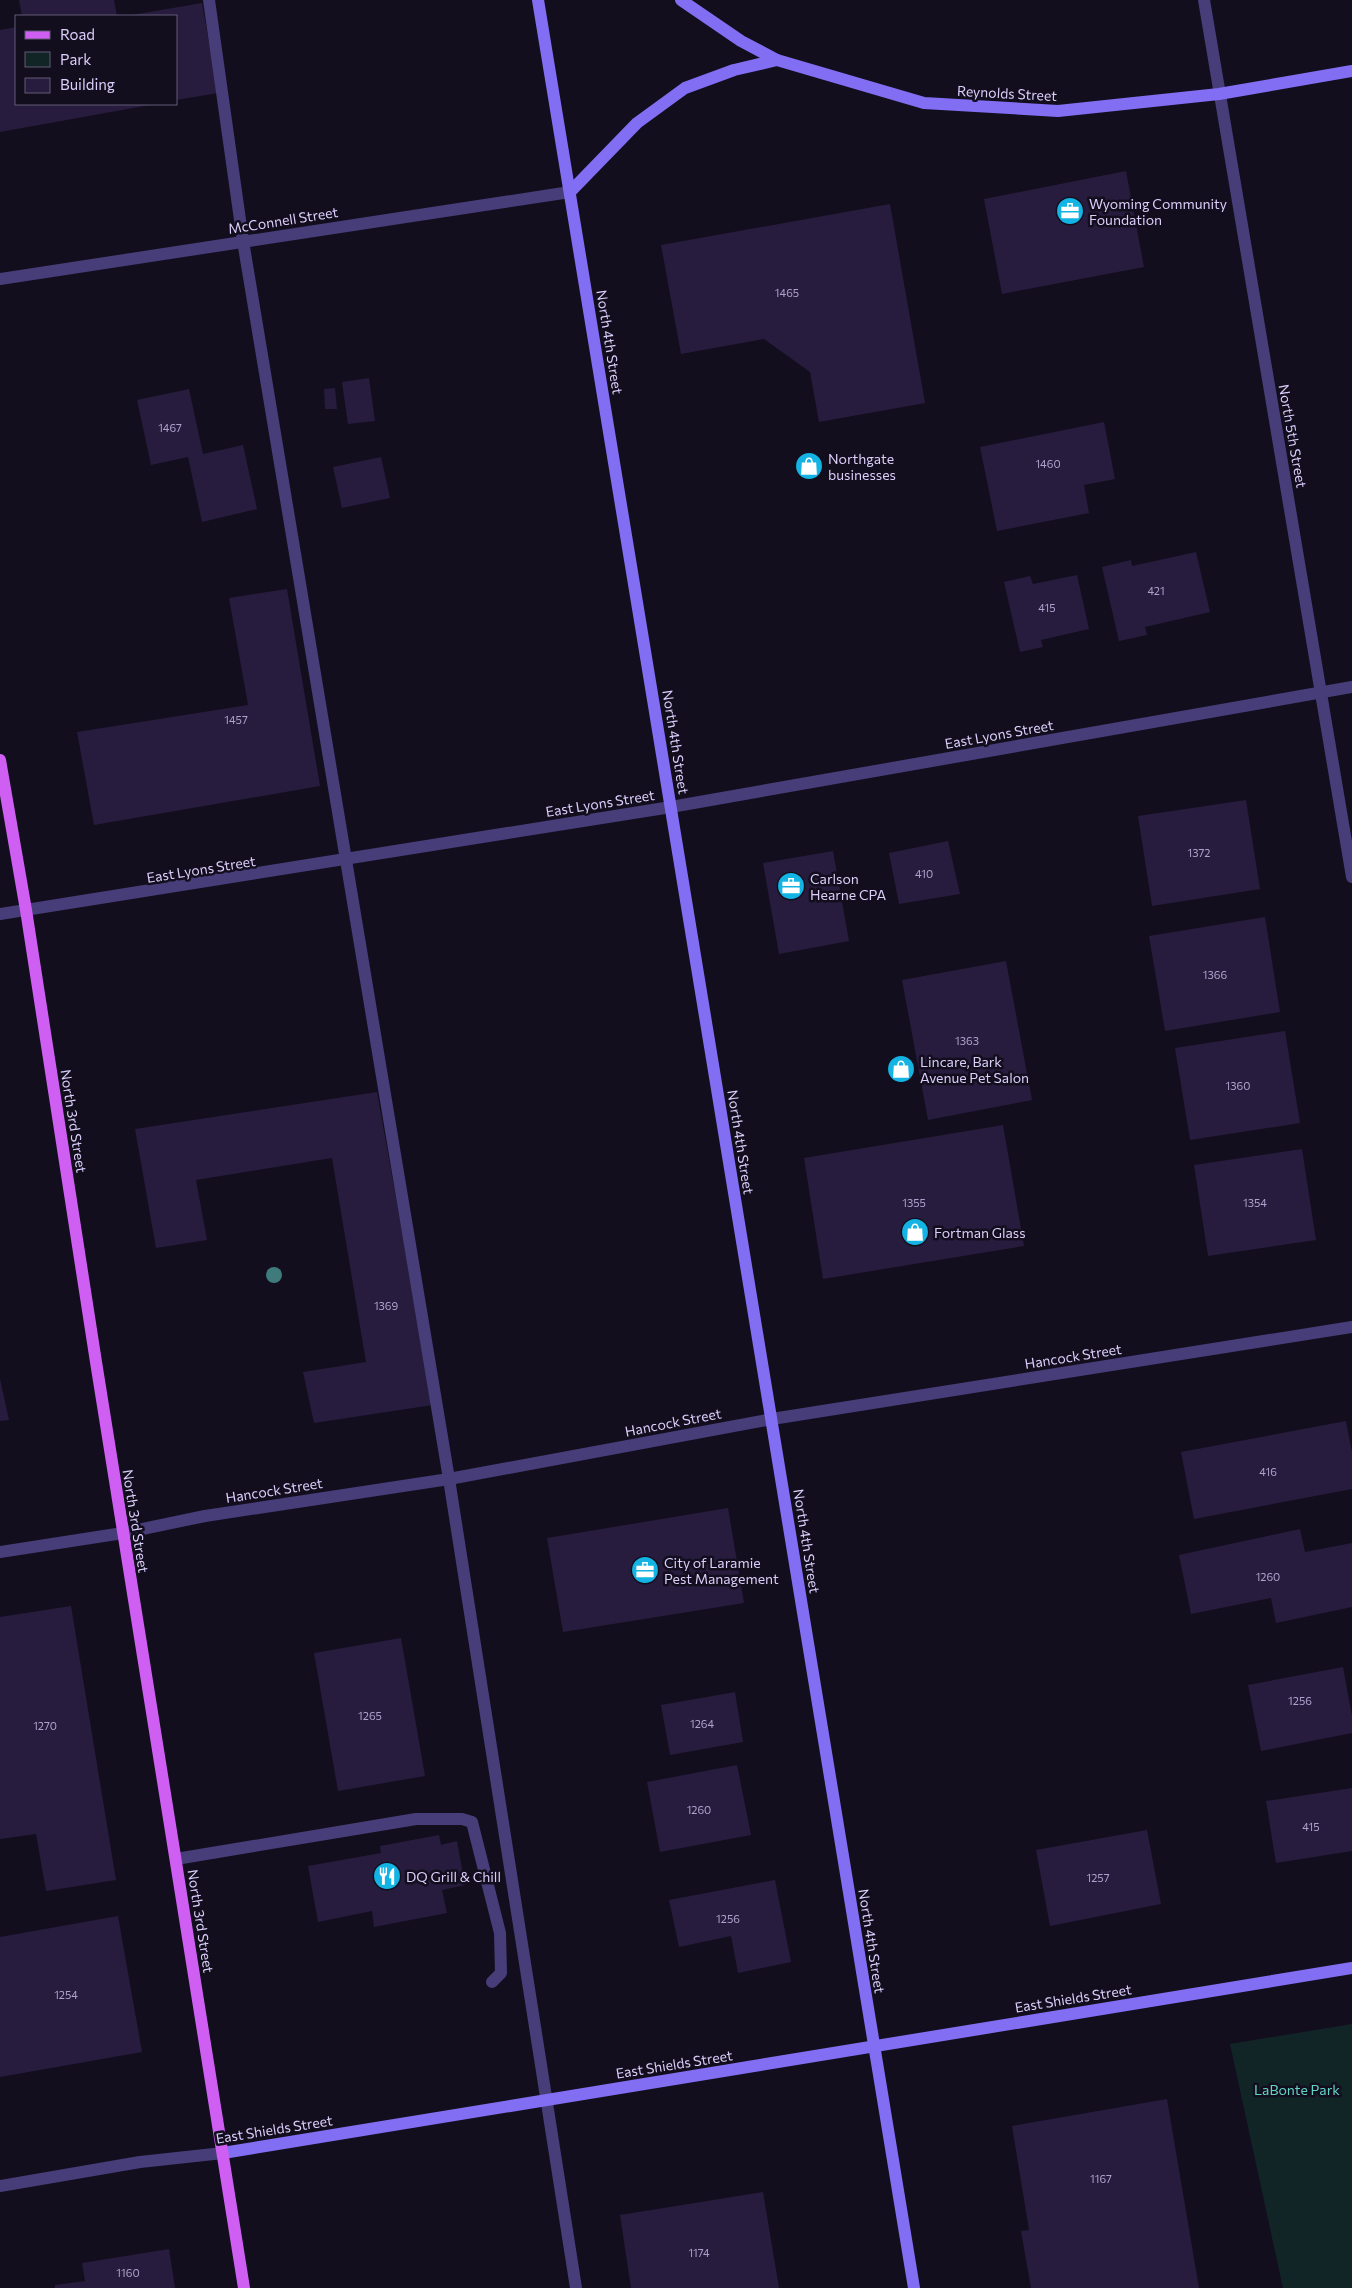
<svg xmlns="http://www.w3.org/2000/svg" width="1352" height="2288" font-family="Commissioner,sans-serif">
<style>
.green{fill:#112527}
.building{fill:#271c3d}
.lines{fill:none;stroke-linecap:round;stroke-linejoin:round}
.lane{stroke:#473d79;stroke-width:12}
.street{stroke:#473d79;stroke-width:12}
.secondary{stroke:#826ef3;stroke-width:12}
.primary{stroke:#ce5ff2;stroke-width:12}
.tree{fill:#3e7b7a}
.labels{text-anchor:middle;dominant-baseline:central;stroke-width:5;stroke-linejoin:round;paint-order:stroke}
.number-label{font-size:11px;fill:#ada2cc}
.street-label{font-size:14px;fill:#dacffb;stroke:#130e1e}
.poi-label{font-size:14px;fill:#dacffb;stroke:#130e1e;text-anchor:start}
.park-label{font-size:14px;fill:#62d4c6;stroke:#130e1e}
</style>
<rect width="100%" height="100%" fill="#130e1e"/>
<polygon class="green" points="1352,2024 1352,2288 1283,2288 1230,2044"/>
<g class="building">
<polygon points="19,0 114,0 117,16 22,16"/>
<polygon points="202,3 218,93 176,100 176,16 132,15"/>
<polygon points="16,27 16,104 150,105 0,132 0,30"/>
<polygon points="1126,171 1144,267 1002,294 984,199"/>
<polygon points="890,204 925,403 819,422 810,372 764,339 681,354 661,245"/>
<polygon points="369,378 375,421 348,424 342,382"/>
<polygon points="335,388 337,409 325,409 324,389"/>
<polygon points="189,389 203,454 243,445 257,509 202,522 188,457 151,465 137,400"/>
<polygon points="1104,422 1115,479 1084,485 1089,513 997,531 980,447"/>
<polygon points="381,457 390,498 342,508 333,467"/>
<polygon points="1196,552 1210,612 1145,627 1147,635 1119,641 1102,567 1131,560 1132,566"/>
<polygon points="1077,575 1089,629 1041,640 1043,647 1020,652 1004,582 1030,576 1033,584"/>
<polygon points="287,589 320,786 94,825 77,732 248,705 229,598"/>
<polygon points="1246,800 1260,889 1152,906 1138,816"/>
<polygon points="948,841 960,894 899,904 889,853"/>
<polygon points="833,851 849,941 779,954 763,863"/>
<polygon points="1265,917 1280,1012 1165,1031 1149,936"/>
<polygon points="1006,961 1032,1100 928,1120 902,980"/>
<polygon points="1285,1031 1300,1123 1190,1140 1175,1048"/>
<polygon points="377,1092 433,1405 314,1423 303,1372 366,1362 332,1158 196,1180 207,1240 156,1248 135,1129"/>
<polygon points="1003,1125 1024,1246 823,1279 804,1158"/>
<polygon points="1302,1149 1316,1240 1208,1256 1194,1165"/>
<polygon points="0,1379 9,1420 0,1421"/>
<polygon points="1346,1421 1352,1452 1352,1489 1194,1519 1181,1452"/>
<polygon points="728,1508 744,1603 563,1632 547,1538"/>
<polygon points="1300,1529 1305,1552 1352,1543 1352,1607 1276,1623 1271,1598 1191,1614 1179,1555"/>
<polygon points="71,1606 116,1880 46,1891 36,1834 0,1839 0,1617"/>
<polygon points="401,1638 425,1776 338,1791 314,1653"/>
<polygon points="1343,1667 1352,1716 1352,1733 1261,1751 1248,1685"/>
<polygon points="735,1692 743,1742 670,1755 661,1705"/>
<polygon points="737,1765 751,1835 660,1852 647,1782"/>
<polygon points="1352,1788 1352,1851 1276,1863 1266,1801"/>
<polygon points="1147,1830 1161,1904 1050,1926 1036,1850"/>
<polygon points="439,1835 441,1845 457,1841 465,1885 442,1890 447,1913 374,1927 372,1911 318,1922 308,1866 381,1853 380,1846"/>
<polygon points="775,1880 791,1962 738,1973 731,1936 679,1947 669,1900"/>
<polygon points="118,1916 142,2052 0,2077 0,1937"/>
<polygon points="1167,2099 1199,2288 1031,2288 1021,2231 1029,2230 1012,2126"/>
<polygon points="763,2192 779,2288 631,2288 620,2215"/>
<polygon points="169,2249 175,2288 55,2288 55,2285 85,2281 82,2263"/>
</g>
<g class="lines">
<g class="lane">
<polyline points="209,0 243,241 449,1479 576,2288"/>
<polyline points="176,1859 416,1819 462,1819 472,1822 500,1933 501,1973 492,1982"/>
</g>
<g class="street">
<polyline points="1204,0 1352,877"/>
<polyline points="0,279 570,192"/>
<polyline points="0,914 671,807 1352,687"/>
<polyline points="0,1552 123,1533 205,1516 449,1479 772,1419 1352,1327"/>
<polyline points="0,2186 140,2162 223,2153"/>
</g>
<g class="secondary">
<polyline points="538,0 914,2288"/>
<polyline points="681,0 741,41 777,60 924,103 1058,111 1219,94 1352,71"/>
<polyline points="570,192 637,123 685,88 734,70 777,60"/>
<polyline points="223,2153 1352,1968"/>
</g>
<polyline class="primary" points="0,760 26,910 96,1362 244,2288"/>
</g>
<circle class="tree" cx="274" cy="1275" r="8"/>
<defs>
<g id="office-disc" transform="scale(1.4375)"><circle r="9.5" fill="#13b3e3" stroke="#130e1e"/><path d="M-6-3h4V-5.5h4V-3h4V5H-6ZM-1-4.5V-3h2v-1.5ZM-6 0V1H6V0Z" fill="#fff"/></g>
<g id="shop-disc" transform="scale(1.4375)"><circle r="9.5" fill="#13b3e3" stroke="#130e1e"/><path d="M-5-2.5h2.3a2.7 3.5 0 0 1 5.4 0H5L5.5 6h-11ZM-1.5-2.5h3a1.5 2.3 0 0 0-3 0Z" fill="#fff"/></g>
<g id="restaurant-disc" transform="scale(1.4375)"><circle r="9.5" fill="#13b3e3" stroke="#130e1e"/><path d="M-5-6h1v4h1v-4h1v4h1v-4h1v5L-1.5 .5V6h-2V.5L-5-1ZM5-6V6H3V1.5H1.5Q1.5-4 5-6Z" fill="#fff"/></g>
</defs>
<g fill-rule="evenodd">
<use href="#office-disc" x="1070" y="211"/>
<use href="#shop-disc" x="809" y="466"/>
<use href="#office-disc" x="791" y="886"/>
<use href="#shop-disc" x="901" y="1069"/>
<use href="#shop-disc" x="915" y="1232"/>
<use href="#office-disc" x="645" y="1570"/>
<use href="#restaurant-disc" x="387" y="1876"/>
</g>
<g class="labels">
<g class="number-label">
<text x="787" y="292">1465</text>
<text x="170" y="427">1467</text>
<text x="1048" y="463">1460</text>
<text x="1156" y="590">421</text>
<text x="1047" y="607">415</text>
<text x="236" y="719">1457</text>
<text x="1199" y="852">1372</text>
<text x="924" y="873">410</text>
<text x="1215" y="974">1366</text>
<text x="967" y="1040">1363</text>
<text x="1238" y="1085">1360</text>
<text x="914" y="1202">1355</text>
<text x="1255" y="1202">1354</text>
<text x="386" y="1305">1369</text>
<text x="1268" y="1471">416</text>
<text x="1268" y="1576">1260</text>
<text x="1300" y="1700">1256</text>
<text x="370" y="1715">1265</text>
<text x="702" y="1723">1264</text>
<text x="45" y="1725">1270</text>
<text x="699" y="1809">1260</text>
<text x="1311" y="1826">415</text>
<text x="1098" y="1877">1257</text>
<text x="728" y="1918">1256</text>
<text x="66" y="1994">1254</text>
<text x="1101" y="2178">1167</text>
<text x="699" y="2252">1174</text>
<text x="128" y="2272">1160</text>
</g>
<g class="street-label">
<text transform="translate(1007 93) rotate(3)">Reynolds Street</text>
<text transform="translate(283 220) rotate(-9)">McConnell Street</text>
<text transform="translate(610 342) rotate(81)">North 4th Street</text>
<text transform="translate(1293 436) rotate(80)">North 5th Street</text>
<text transform="translate(999 734) rotate(-10)">East Lyons Street</text>
<text transform="translate(676 742) rotate(81)">North 4th Street</text>
<text transform="translate(600 803) rotate(-9)">East Lyons Street</text>
<text transform="translate(201 869) rotate(-9)">East Lyons Street</text>
<text transform="translate(74 1121) rotate(81)">North 3rd Street</text>
<text transform="translate(741 1142) rotate(81)">North 4th Street</text>
<text transform="translate(1073 1356) rotate(-9)">Hancock Street</text>
<text transform="translate(673 1422) rotate(-11)">Hancock Street</text>
<text transform="translate(274 1490) rotate(-9)">Hancock Street</text>
<text transform="translate(136 1521) rotate(81)">North 3rd Street</text>
<text transform="translate(807 1541) rotate(81)">North 4th Street</text>
<text transform="translate(201 1921) rotate(81)">North 3rd Street</text>
<text transform="translate(872 1941) rotate(81)">North 4th Street</text>
<text transform="translate(1073 1998) rotate(-9)">East Shields Street</text>
<text transform="translate(674 2064) rotate(-9)">East Shields Street</text>
<text transform="translate(274 2129) rotate(-9)">East Shields Street</text>
</g>
<g class="poi-label">
<text x="1089" y="203">Wyoming Community<tspan x="1089" dy="16">Foundation</tspan></text>
<text x="828" y="458">Northgate<tspan x="828" dy="16">businesses</tspan></text>
<text x="810" y="878">Carlson<tspan x="810" dy="16">Hearne CPA</tspan></text>
<text x="920" y="1061">Lincare, Bark<tspan x="920" dy="16">Avenue Pet Salon</tspan></text>
<text x="934" y="1232">Fortman Glass</text>
<text x="664" y="1562">City of Laramie<tspan x="664" dy="16">Pest Management</tspan></text>
<text x="406" y="1876">DQ Grill &amp; Chill</text>
</g>
<g class="park-label">
<text x="1297" y="2089">LaBonte Park</text>
</g>
</g>
<rect x="15" y="15" width="162" height="90" fill="#130e1e" stroke="#635b76"/>
<rect x="25" y="31" width="25" height="8" fill="#ce5ff2" stroke="#635b76"/>
<text x="60" y="40" font-size="15" fill="#dacffb">Road</text>
<rect x="25" y="52" width="25" height="15" fill="#112527" stroke="#635b76"/>
<text x="60" y="65" font-size="15" fill="#dacffb">Park</text>
<rect x="25" y="78" width="25" height="15" fill="#271c3d" stroke="#635b76"/>
<text x="60" y="90" font-size="15" fill="#dacffb">Building</text>
</svg>
